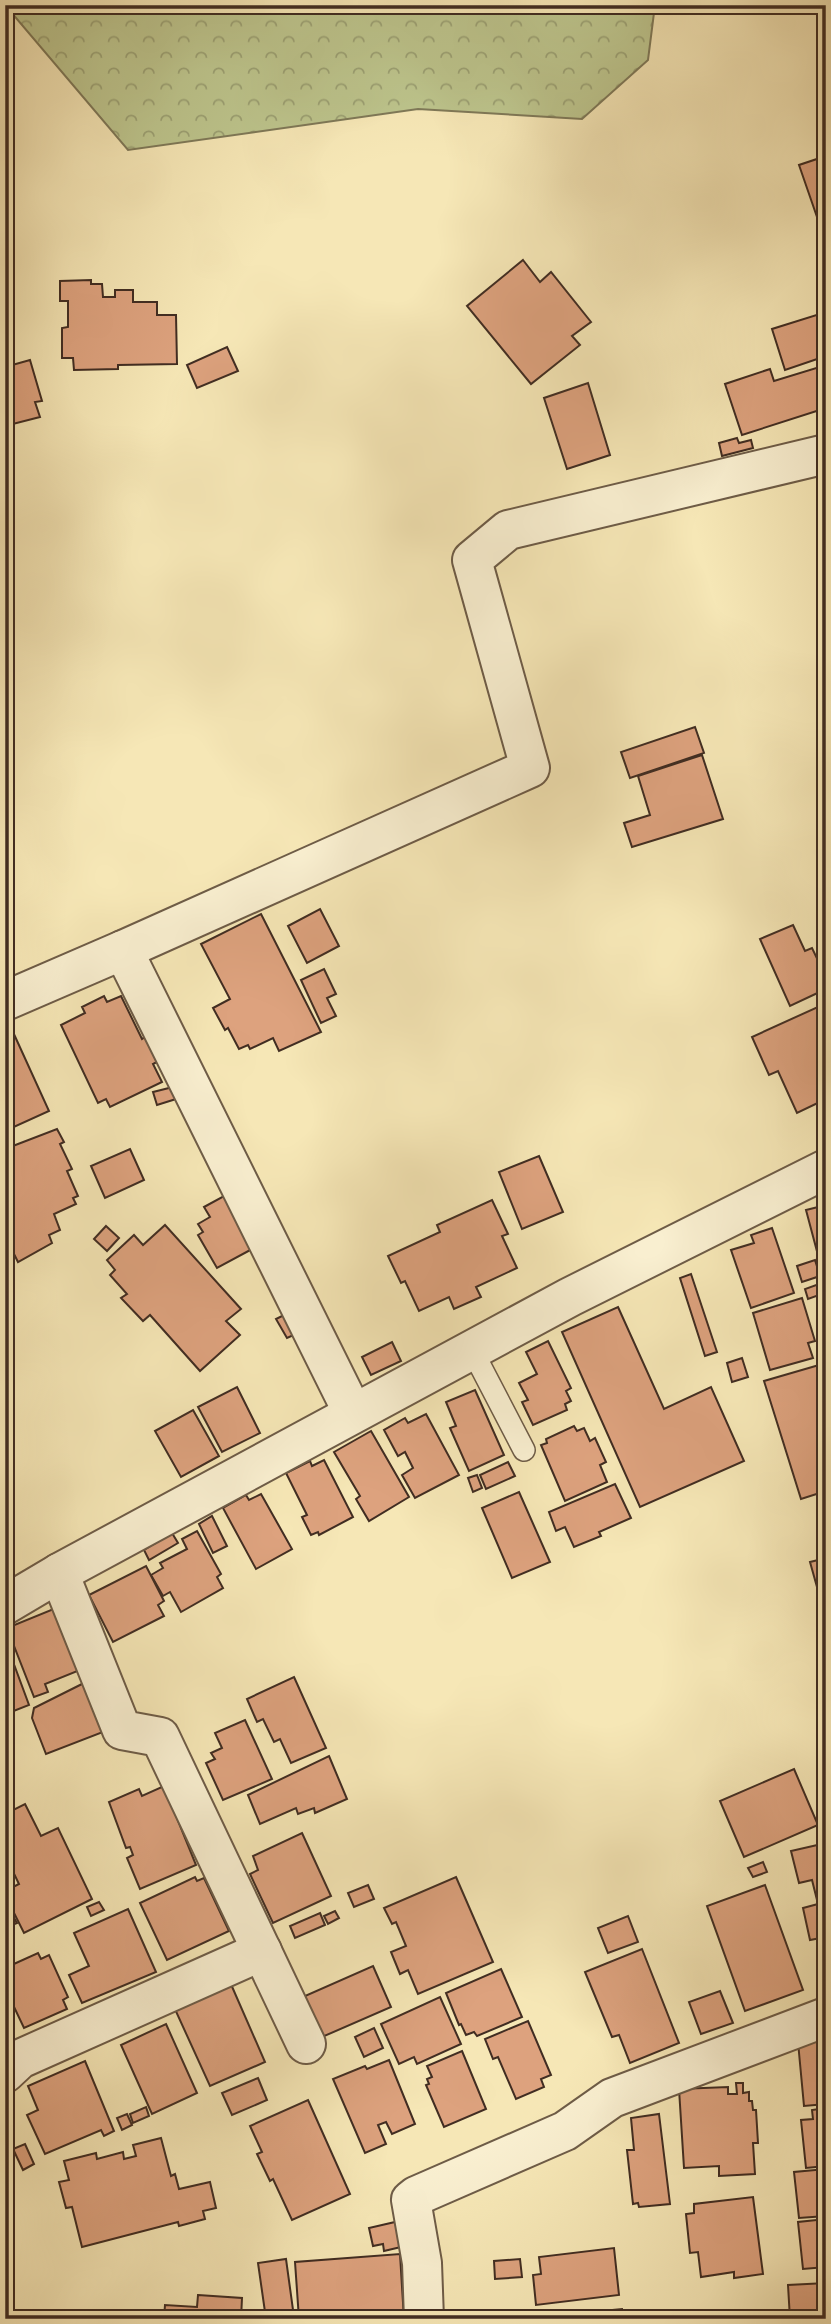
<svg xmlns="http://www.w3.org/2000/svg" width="831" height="2324" font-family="'Libre Bodoni',serif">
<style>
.forest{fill:url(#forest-crowns);stroke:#7f7958;stroke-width:2}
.building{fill:#dda27e;stroke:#412d22;stroke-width:2}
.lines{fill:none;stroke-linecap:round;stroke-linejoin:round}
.service-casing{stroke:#6e5c47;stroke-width:24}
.minor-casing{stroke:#6e5c47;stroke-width:42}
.service{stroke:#f9efd0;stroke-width:21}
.minor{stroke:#f9efd0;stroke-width:38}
</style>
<defs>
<pattern id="forest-crowns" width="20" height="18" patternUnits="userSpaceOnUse" patternTransform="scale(1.75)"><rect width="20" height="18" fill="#bdc58d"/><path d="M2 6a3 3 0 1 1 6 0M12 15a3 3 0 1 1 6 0" fill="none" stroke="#9ba073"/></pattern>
</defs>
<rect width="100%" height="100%" fill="#f6e7b6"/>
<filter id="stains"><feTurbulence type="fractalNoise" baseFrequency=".00286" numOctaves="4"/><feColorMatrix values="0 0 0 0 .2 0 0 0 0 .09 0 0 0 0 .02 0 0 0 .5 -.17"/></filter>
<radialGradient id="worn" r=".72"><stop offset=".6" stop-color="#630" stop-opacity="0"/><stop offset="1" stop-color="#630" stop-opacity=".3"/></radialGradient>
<polygon class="forest" points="5,5 655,5 648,60 582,119 418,109 128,150"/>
<g class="building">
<polygon points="826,156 826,243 799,165"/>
<polygon points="523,260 540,282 551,272 591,322 572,336 580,345 531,384 467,306"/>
<polygon points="91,280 91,284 102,284 103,297 115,297 115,290 133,290 133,302 157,302 157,315 176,315 177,364 118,365 118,369 74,370 73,358 62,358 62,328 68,327 68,301 60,301 60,281"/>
<polygon points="826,312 826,356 785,370 772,329"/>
<polygon points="227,347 238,371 197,388 187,365"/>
<polygon points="30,360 42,401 35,402 40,417 5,426 5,367"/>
<polygon points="826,365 826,408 742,435 725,384 770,369 774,381"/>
<polygon points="588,383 610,455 567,469 544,398"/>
<polygon points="737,438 739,443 751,440 753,448 722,456 719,443"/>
<polygon points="695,727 704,753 630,778 621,752"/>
<polygon points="702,755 723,819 632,847 624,823 650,815 638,776"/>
<polygon points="320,909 339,946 307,963 288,926"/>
<polygon points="261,914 321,1032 279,1051 273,1038 250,1049 248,1045 239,1049 228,1028 225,1030 213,1008 230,999 201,944"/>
<polygon points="793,925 805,951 812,948 826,977 826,989 790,1006 760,939"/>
<polygon points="324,969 336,994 327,998 336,1016 321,1023 301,980"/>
<polygon points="104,996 107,1002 121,996 142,1039 145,1037 157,1062 153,1064 162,1082 110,1107 106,1099 98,1103 61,1025 85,1013 82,1007"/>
<polygon points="820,1006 826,1018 826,1099 797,1113 778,1071 769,1075 752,1037"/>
<polygon points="13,1032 49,1111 5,1131 5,1036"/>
<polygon points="173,1087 176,1099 157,1105 153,1092"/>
<polygon points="57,1129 64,1142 60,1144 72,1169 67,1171 78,1196 73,1198 76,1204 54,1214 60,1230 49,1235 52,1243 18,1262 12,1250 9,1251 5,1242 5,1149"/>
<polygon points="130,1149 144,1180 105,1198 91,1166"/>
<polygon points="539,1156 563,1212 522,1229 499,1172"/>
<polygon points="224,1196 254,1248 217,1268 198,1235 203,1232 198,1224 210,1217 204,1207"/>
<polygon points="492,1200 508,1234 502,1236 517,1268 476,1287 481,1297 454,1309 449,1297 419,1311 405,1281 401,1283 388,1256 440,1232 437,1225"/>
<polygon points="826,1205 826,1273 823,1274 806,1210"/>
<polygon points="165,1225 241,1309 226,1321 240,1335 200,1371 150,1315 143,1321 121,1298 127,1294 110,1275 115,1270 107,1260 134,1235 143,1245"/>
<polygon points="106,1226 119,1238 107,1251 94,1239"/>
<polygon points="772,1228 794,1293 751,1308 731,1250 754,1243 751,1235"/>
<polygon points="815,1260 820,1276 802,1282 797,1266"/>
<polygon points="691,1274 717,1352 705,1356 680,1278"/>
<polygon points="819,1284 822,1294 808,1299 805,1289"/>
<polygon points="802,1298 815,1341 808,1343 813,1358 770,1370 753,1313"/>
<polygon points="618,1307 664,1409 711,1387 744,1461 640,1507 562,1332"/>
<polygon points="286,1314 296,1334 287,1338 276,1319"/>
<polygon points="548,1341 571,1388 566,1391 571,1401 565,1404 567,1410 533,1425 522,1402 528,1400 519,1383 537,1374 526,1352"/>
<polygon points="392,1342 401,1361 371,1375 362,1357"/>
<polygon points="742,1358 748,1377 732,1382 727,1363"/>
<polygon points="819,1365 826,1387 826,1491 801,1499 764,1381"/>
<polygon points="237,1387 260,1433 222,1452 198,1407"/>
<polygon points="475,1390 504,1455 469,1471 450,1428 456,1426 446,1402"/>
<polygon points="193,1410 219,1456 181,1477 155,1431"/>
<polygon points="426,1414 459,1475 415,1498 402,1475 413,1468 405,1452 398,1456 384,1430 405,1418 408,1423"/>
<polygon points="574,1426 577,1431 584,1428 590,1441 595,1438 606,1462 600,1465 607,1482 565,1501 541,1445 547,1443 546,1439"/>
<polygon points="371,1431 409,1497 369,1521 356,1499 360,1496 334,1452"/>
<polygon points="324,1460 353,1517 319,1535 318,1532 311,1535 302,1517 307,1515 286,1473 310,1461 312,1466"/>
<polygon points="508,1462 515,1476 486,1489 480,1475"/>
<polygon points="477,1475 482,1488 473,1492 468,1478"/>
<polygon points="615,1484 631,1518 599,1532 601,1536 574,1547 565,1527 556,1531 549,1512"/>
<polygon points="519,1492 550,1562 512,1578 482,1508"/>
<polygon points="261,1494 292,1549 256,1569 223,1508 246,1495 249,1500"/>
<polygon points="212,1516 227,1546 213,1553 199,1524"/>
<polygon points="197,1531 221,1574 217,1577 223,1588 181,1612 170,1592 163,1596 151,1575 163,1568 160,1563 187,1549 182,1539"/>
<polygon points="172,1533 178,1543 149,1560 144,1550"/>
<polygon points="826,1558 826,1584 817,1587 810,1562"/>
<polygon points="146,1566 164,1601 158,1605 164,1616 113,1642 89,1595"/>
<polygon points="56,1608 80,1670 45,1684 48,1692 34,1697 7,1628"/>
<polygon points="5,1640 29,1705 6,1714 5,1712"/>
<polygon points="294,1677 326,1748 291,1763 280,1739 274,1742 263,1719 257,1722 247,1699"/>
<polygon points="84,1683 103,1732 46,1754 32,1718 34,1708"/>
<polygon points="245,1720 272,1779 223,1800 206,1763 215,1759 211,1753 222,1748 215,1733"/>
<polygon points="329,1756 347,1799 315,1813 314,1808 298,1814 296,1808 260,1824 248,1795"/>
<polygon points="794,1769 818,1825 744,1857 720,1801"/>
<polygon points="164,1786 196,1865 140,1889 127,1858 133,1855 130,1847 126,1848 109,1802 139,1789 142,1796"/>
<polygon points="25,1804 41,1836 58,1828 92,1899 24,1933 5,1895 5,1891 19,1884 5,1855 5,1814"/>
<polygon points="302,1833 331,1896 273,1923 250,1874 258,1870 253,1856"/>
<polygon points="826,1843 826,1937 810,1940 803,1908 818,1904 812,1880 799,1883 791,1851"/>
<polygon points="763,1862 767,1872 753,1877 748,1868"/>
<polygon points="195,1877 197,1881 204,1878 229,1931 167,1960 140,1903"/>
<polygon points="456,1877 493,1962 418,1994 408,1970 400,1974 391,1952 406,1946 396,1922 392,1924 384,1908"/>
<polygon points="368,1885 374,1899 354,1907 348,1893"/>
<polygon points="765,1885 803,1990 745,2011 707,1906"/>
<polygon points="5,1902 17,1923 5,1928"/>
<polygon points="99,1902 104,1910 91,1916 87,1907"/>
<polygon points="128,1909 156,1972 82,2003 69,1975 89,1966 74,1933"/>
<polygon points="335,1911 339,1918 328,1924 324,1916"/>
<polygon points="320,1913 325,1925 295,1938 290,1926"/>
<polygon points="628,1916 638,1942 608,1953 598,1928"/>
<polygon points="642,1949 679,2043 630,2063 619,2035 612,2037 585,1972"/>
<polygon points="38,1953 41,1959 49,1955 68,1997 63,2000 67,2009 24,2028 5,1988 5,1968"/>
<polygon points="373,1966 391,2007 322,2037 305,1996"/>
<polygon points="501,1969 522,2017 477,2036 474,2032 466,2035 461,2024 459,2025 446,1993"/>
<polygon points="230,1982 265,2062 210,2086 174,2007"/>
<polygon points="720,1991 733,2023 701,2034 689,2002"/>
<polygon points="440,1997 461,2044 417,2064 414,2057 399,2064 381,2024"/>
<polygon points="528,2021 551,2075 541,2079 544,2087 516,2099 498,2057 493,2059 485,2039"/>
<polygon points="166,2024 197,2093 152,2114 121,2045"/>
<polygon points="374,2028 383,2048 364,2057 355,2037"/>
<polygon points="826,2039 826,2104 804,2106 798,2042"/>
<polygon points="462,2051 486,2109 444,2127 426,2085 429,2084 427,2079 432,2077 427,2066"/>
<polygon points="389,2060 415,2124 392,2134 386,2122 378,2125 386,2144 365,2153 333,2079 365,2066 367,2069"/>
<polygon points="85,2061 114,2131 104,2136 101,2130 45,2154 27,2115 38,2110 28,2086"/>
<polygon points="258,2078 267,2100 232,2115 222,2093"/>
<polygon points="736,2083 743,2083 743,2093 749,2092 749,2101 752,2101 753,2110 756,2110 758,2143 753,2143 755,2174 719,2176 719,2166 684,2168 679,2089 728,2087 728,2094 737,2094"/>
<polygon points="308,2100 350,2194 292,2220 273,2179 270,2181 257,2154 262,2152 250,2126"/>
<polygon points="146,2107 149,2116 133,2123 130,2114"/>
<polygon points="826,2108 826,2166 806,2168 801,2120 813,2119 812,2110"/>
<polygon points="127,2114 132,2125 122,2130 117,2118"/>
<polygon points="659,2114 670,2204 639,2207 638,2203 633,2204 627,2150 634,2150 631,2118"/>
<polygon points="161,2138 171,2176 175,2174 179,2189 210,2182 216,2208 203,2211 205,2219 179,2226 178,2222 82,2247 72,2207 66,2208 59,2182 69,2180 64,2161 96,2153 97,2159 123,2152 124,2159 136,2156 133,2145"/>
<polygon points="25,2144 34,2164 23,2170 13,2149"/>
<polygon points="826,2169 826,2216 799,2218 794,2172"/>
<polygon points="753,2197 763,2274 734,2278 734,2272 701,2277 698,2252 690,2253 686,2214 694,2213 694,2204"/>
<polygon points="826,2219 826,2267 803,2269 798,2222"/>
<polygon points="395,2222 401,2247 384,2251 383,2244 373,2246 369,2228"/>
<polygon points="614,2248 619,2295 536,2305 533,2275 541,2274 539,2257"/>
<polygon points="400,2254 404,2319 299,2319 295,2262"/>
<polygon points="286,2259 294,2317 266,2319 258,2263"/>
<polygon points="520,2259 522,2277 495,2279 494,2261"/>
<polygon points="826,2283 826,2319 790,2319 788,2285"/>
<polygon points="198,2295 242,2298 241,2319 164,2319 165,2305 197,2307"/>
<polygon points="622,2309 623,2319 560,2319 559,2315"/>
</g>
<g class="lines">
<g class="service-casing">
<polyline id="service" points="472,1350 524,1450"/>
</g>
<g class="minor-casing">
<g id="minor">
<polyline points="123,950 530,768 472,560 508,530 826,454"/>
<polyline points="5,1001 123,950 353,1413"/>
<polyline points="59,1573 122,1730 160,1737 306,2044"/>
<polyline points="5,1605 59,1573 570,1297 826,1169"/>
<polyline points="5,2073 20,2059 262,1951"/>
<polyline points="424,2319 422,2263 411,2200 416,2196 565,2131 612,2098 826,2017"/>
</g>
</g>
<use href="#service" class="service"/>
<use href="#minor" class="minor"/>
</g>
<rect width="831" height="2324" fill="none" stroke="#f6e7b6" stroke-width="28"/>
<rect x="7" y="7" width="817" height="2310" fill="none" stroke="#412d22" stroke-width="3.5"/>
<rect x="14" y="14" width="803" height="2296" fill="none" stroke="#412d22" stroke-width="2"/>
<rect width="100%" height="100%" filter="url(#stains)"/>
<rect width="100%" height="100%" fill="url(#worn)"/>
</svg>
